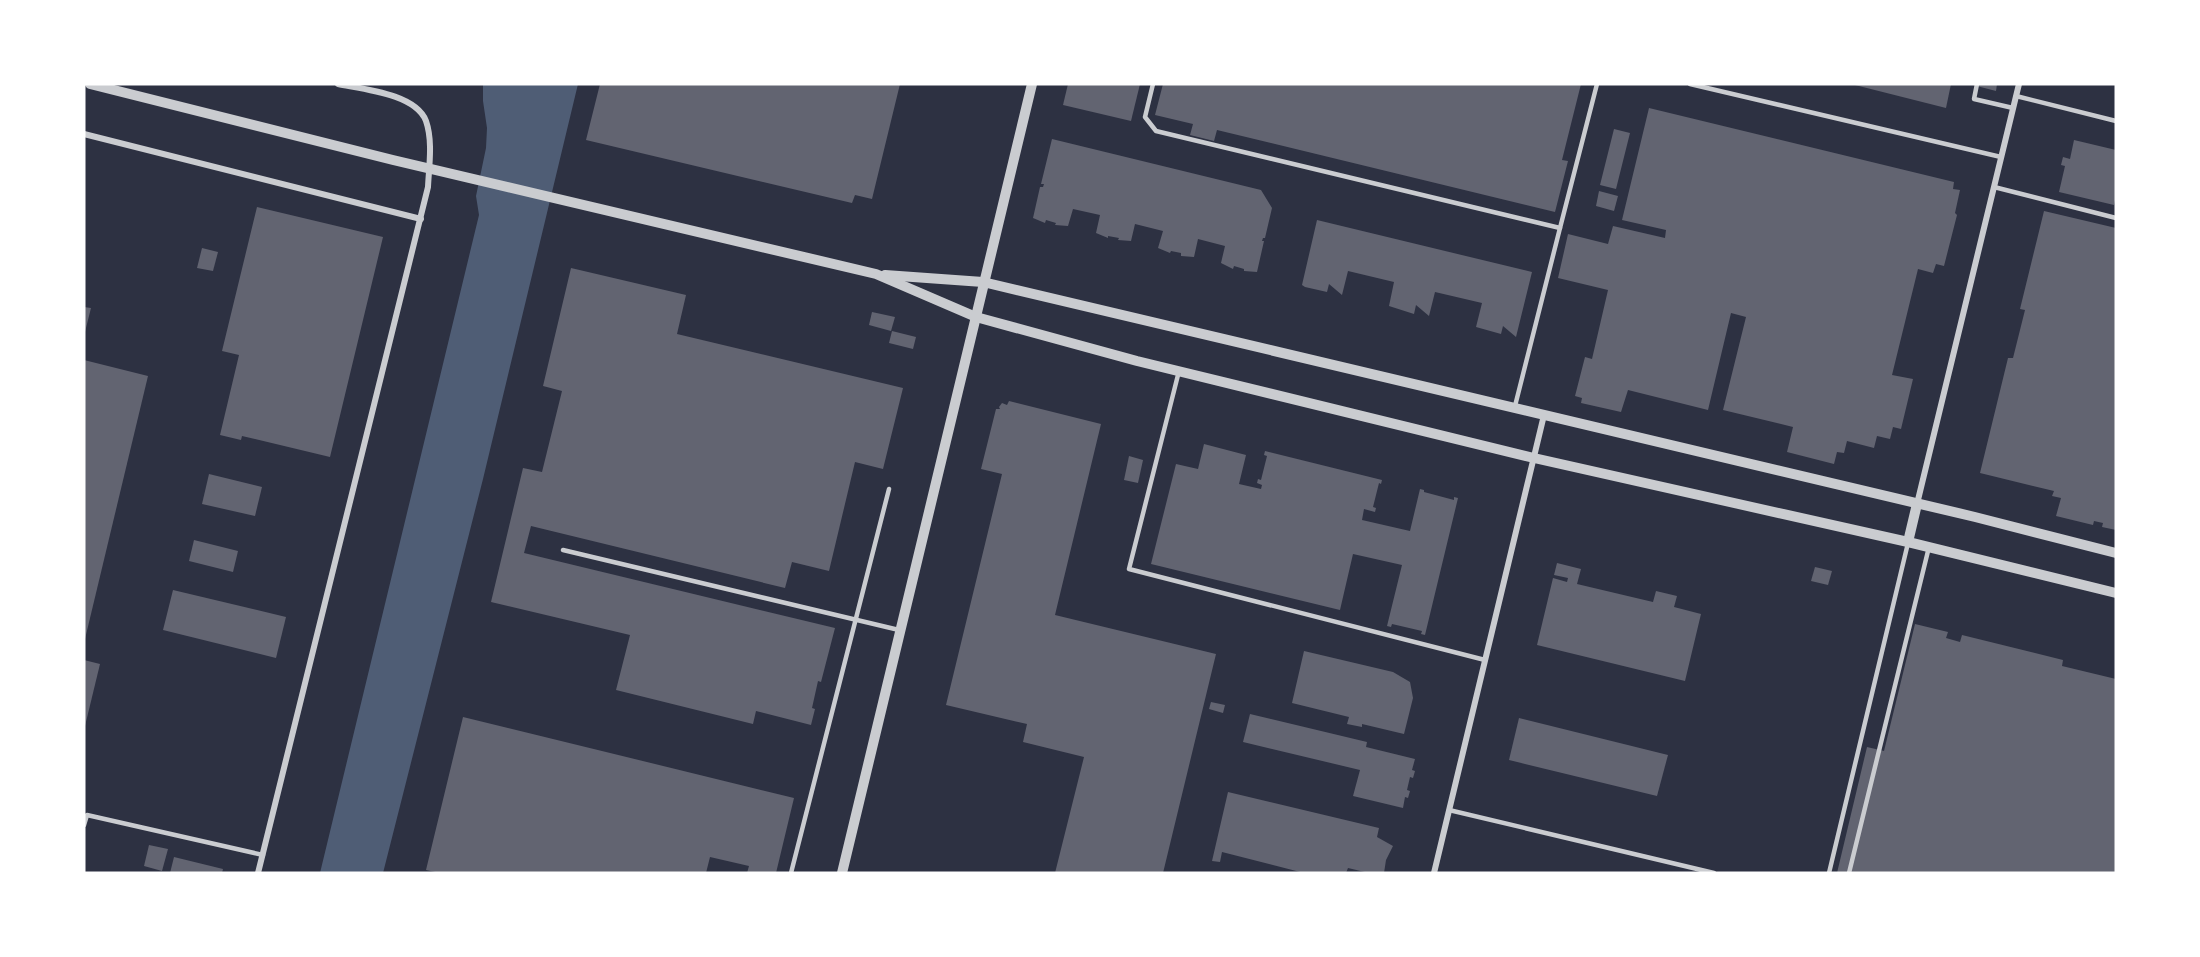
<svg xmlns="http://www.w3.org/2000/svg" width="2200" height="957" font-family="Barlow,sans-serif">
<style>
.water{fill:#4f5d75}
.building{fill:#626471}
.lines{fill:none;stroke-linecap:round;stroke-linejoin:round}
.service{stroke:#caccd0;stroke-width:4.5}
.minor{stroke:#caccd0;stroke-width:6}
.tertiary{stroke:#caccd0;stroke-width:10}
</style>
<rect width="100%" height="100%" fill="#2d3142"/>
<polygon class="water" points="483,84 578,84 483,479 383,873 320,873 479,215 476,196 486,148 487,128 483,101"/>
<g class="building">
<polygon points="600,84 900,84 872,199 855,195 852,203 586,140"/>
<polygon points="1068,84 1140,84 1131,121 1063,105"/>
<polygon points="1163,84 1581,84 1562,160 1568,161 1555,212 1217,130 1214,141 1190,135 1193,124 1155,115"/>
<polygon points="1851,84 1951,84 1946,108"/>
<polygon points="1969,84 1997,84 1996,91"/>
<polygon points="1649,108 1954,182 1953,189 1960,190 1955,213 1957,215 1944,266 1936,264 1933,273 1918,269 1892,375 1913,379 1901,429 1893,427 1890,439 1877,436 1874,448 1847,441 1844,453 1837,452 1834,464 1787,452 1793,427 1723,410 1746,317 1731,313 1708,410 1628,390 1621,412 1581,403 1582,398 1575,396 1585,357 1592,359 1608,290 1558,278 1568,234 1608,244 1613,226 1665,238 1666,230 1622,220"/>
<polygon points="1614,129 1630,133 1616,189 1600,185"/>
<polygon points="1052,139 1261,190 1272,208 1265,238 1263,238 1262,241 1264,241 1257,272 1244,271 1244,269 1234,266 1233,269 1221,263 1225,246 1198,239 1194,257 1181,256 1181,253 1171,251 1170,253 1158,248 1163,231 1135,224 1131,241 1118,240 1119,238 1108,236 1108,238 1096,233 1100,215 1073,209 1068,226 1055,225 1056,223 1046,220 1045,223 1033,218 1040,187 1043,187 1044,184 1041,184"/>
<polygon points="2074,140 2116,150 2116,195 2114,205 2059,192 2065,166 2061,165 2063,157 2070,159"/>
<polygon points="1599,191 1618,196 1614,211 1596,206"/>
<polygon points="257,207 383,237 330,457 242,436 241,440 220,435 239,355 222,351"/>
<polygon points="2044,211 2116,228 2116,530 2102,527 2103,523 2094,521 2093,525 2056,516 2061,498 2052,496 2054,491 1980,473 2008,358 2013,358 2025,310 2020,309"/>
<polygon points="1317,220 1532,272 1516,337 1503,326 1501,334 1476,327 1482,303 1435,292 1429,316 1416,305 1414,314 1389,306 1394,282 1348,271 1342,295 1329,284 1327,292 1305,287 1302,285"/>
<polygon points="202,248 218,252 213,271 197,268"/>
<polygon points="571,268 686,295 677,334 903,388 883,469 855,462 829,571 792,562 785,588 531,526 524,553 835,628 821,682 818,681 812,708 815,709 811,725 756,711 753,724 616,690 630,635 491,602 523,468 542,472 562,391 543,386"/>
<polygon points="84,307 91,308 85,332 84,332"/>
<polygon points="872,312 895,317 891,331 869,325"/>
<polygon points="892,331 916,337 913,349 889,343"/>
<polygon points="84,360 148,376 85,639 84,639"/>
<polygon points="1009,401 1101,424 1055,615 1216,654 1163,873 1055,873 1084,757 1023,742 1027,724 946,705 1002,474 981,469 996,409 1000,409 999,407 1002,403 1007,405"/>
<polygon points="1204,444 1246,455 1239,484 1261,489 1262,485 1257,483 1258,479 1261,480 1267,456 1264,455 1265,451 1382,480 1381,484 1379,483 1373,507 1376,508 1375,512 1364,509 1362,520 1410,531 1420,489 1424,490 1424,492 1454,500 1454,497 1458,498 1425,635 1421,634 1422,631 1392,624 1391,627 1387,626 1402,565 1353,554 1340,610 1151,564 1176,464 1198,469"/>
<polygon points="1129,456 1143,460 1138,483 1124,480"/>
<polygon points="209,474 262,487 255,516 202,504"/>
<polygon points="194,540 238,551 233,572 189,561"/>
<polygon points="1557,563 1581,569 1577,584 1653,602 1656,591 1677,596 1674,607 1701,614 1685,681 1537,645 1553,578 1567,582 1568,578 1554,575"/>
<polygon points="1815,567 1832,571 1828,585 1811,581"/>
<polygon points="173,590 286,617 276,658 163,630"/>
<polygon points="1915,624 1948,632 1946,638 1960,642 1962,635 2063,660 2062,666 2116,679 2116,873 1837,873 1867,747 1884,751"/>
<polygon points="1304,651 1393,672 1410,682 1413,698 1404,734 1362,724 1362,727 1347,724 1349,717 1292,703"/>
<polygon points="84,660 100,664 85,726 84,726"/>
<polygon points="1211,702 1225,705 1223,713 1209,709"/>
<polygon points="1250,714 1367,742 1366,747 1415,759 1412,770 1415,771 1413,778 1410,777 1407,790 1410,791 1408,798 1405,797 1403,808 1353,796 1360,770 1243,742"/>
<polygon points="463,717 794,798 776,873 747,873 749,866 710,857 706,873 440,873 426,870"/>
<polygon points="1519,718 1668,755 1657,796 1509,760"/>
<polygon points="1228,792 1379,828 1377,837 1393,846 1386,860 1384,873 1369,873 1348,868 1346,873 1304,873 1222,852 1220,862 1212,861"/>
<polygon points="149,845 168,849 162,871 144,866"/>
<polygon points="174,857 223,869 222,873 170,873"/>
</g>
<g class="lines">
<g class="service">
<polyline points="1153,84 1145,117 1156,131 1560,228 1515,406"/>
<polyline points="1690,84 2001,157"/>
<polyline points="1977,84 1974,99 2013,108"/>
<polyline points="2016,96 2116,121"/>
<polyline points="1994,187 2116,218"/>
<polyline points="1560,228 1597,84"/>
<polyline points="1179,371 1129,569 1485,660"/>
<polyline points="563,550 899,630"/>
<polyline points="1449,810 1714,873"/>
<polyline points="84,825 87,815 263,855"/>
<polyline points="791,873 889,489"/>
<polyline points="1829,873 1908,543"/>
<polyline points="1849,873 1929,547"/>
</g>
<g class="minor">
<polyline points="84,134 421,219"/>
<polyline points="1917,504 2019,84"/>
<path d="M 258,873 L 428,187 C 429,166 433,141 426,121 C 416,94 363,89 338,84"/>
<polyline points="1434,873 1544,415"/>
</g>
<g class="tertiary">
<polyline points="90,84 393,160 876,274 976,317 1137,361 1534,458 1908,542 2116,593"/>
<polyline points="885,275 983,282 1975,517 2116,553"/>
<polyline points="1908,542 1917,504"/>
<polyline points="842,873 1032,84"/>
</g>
</g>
<rect width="2200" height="957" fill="none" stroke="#ffffff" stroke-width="171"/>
</svg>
